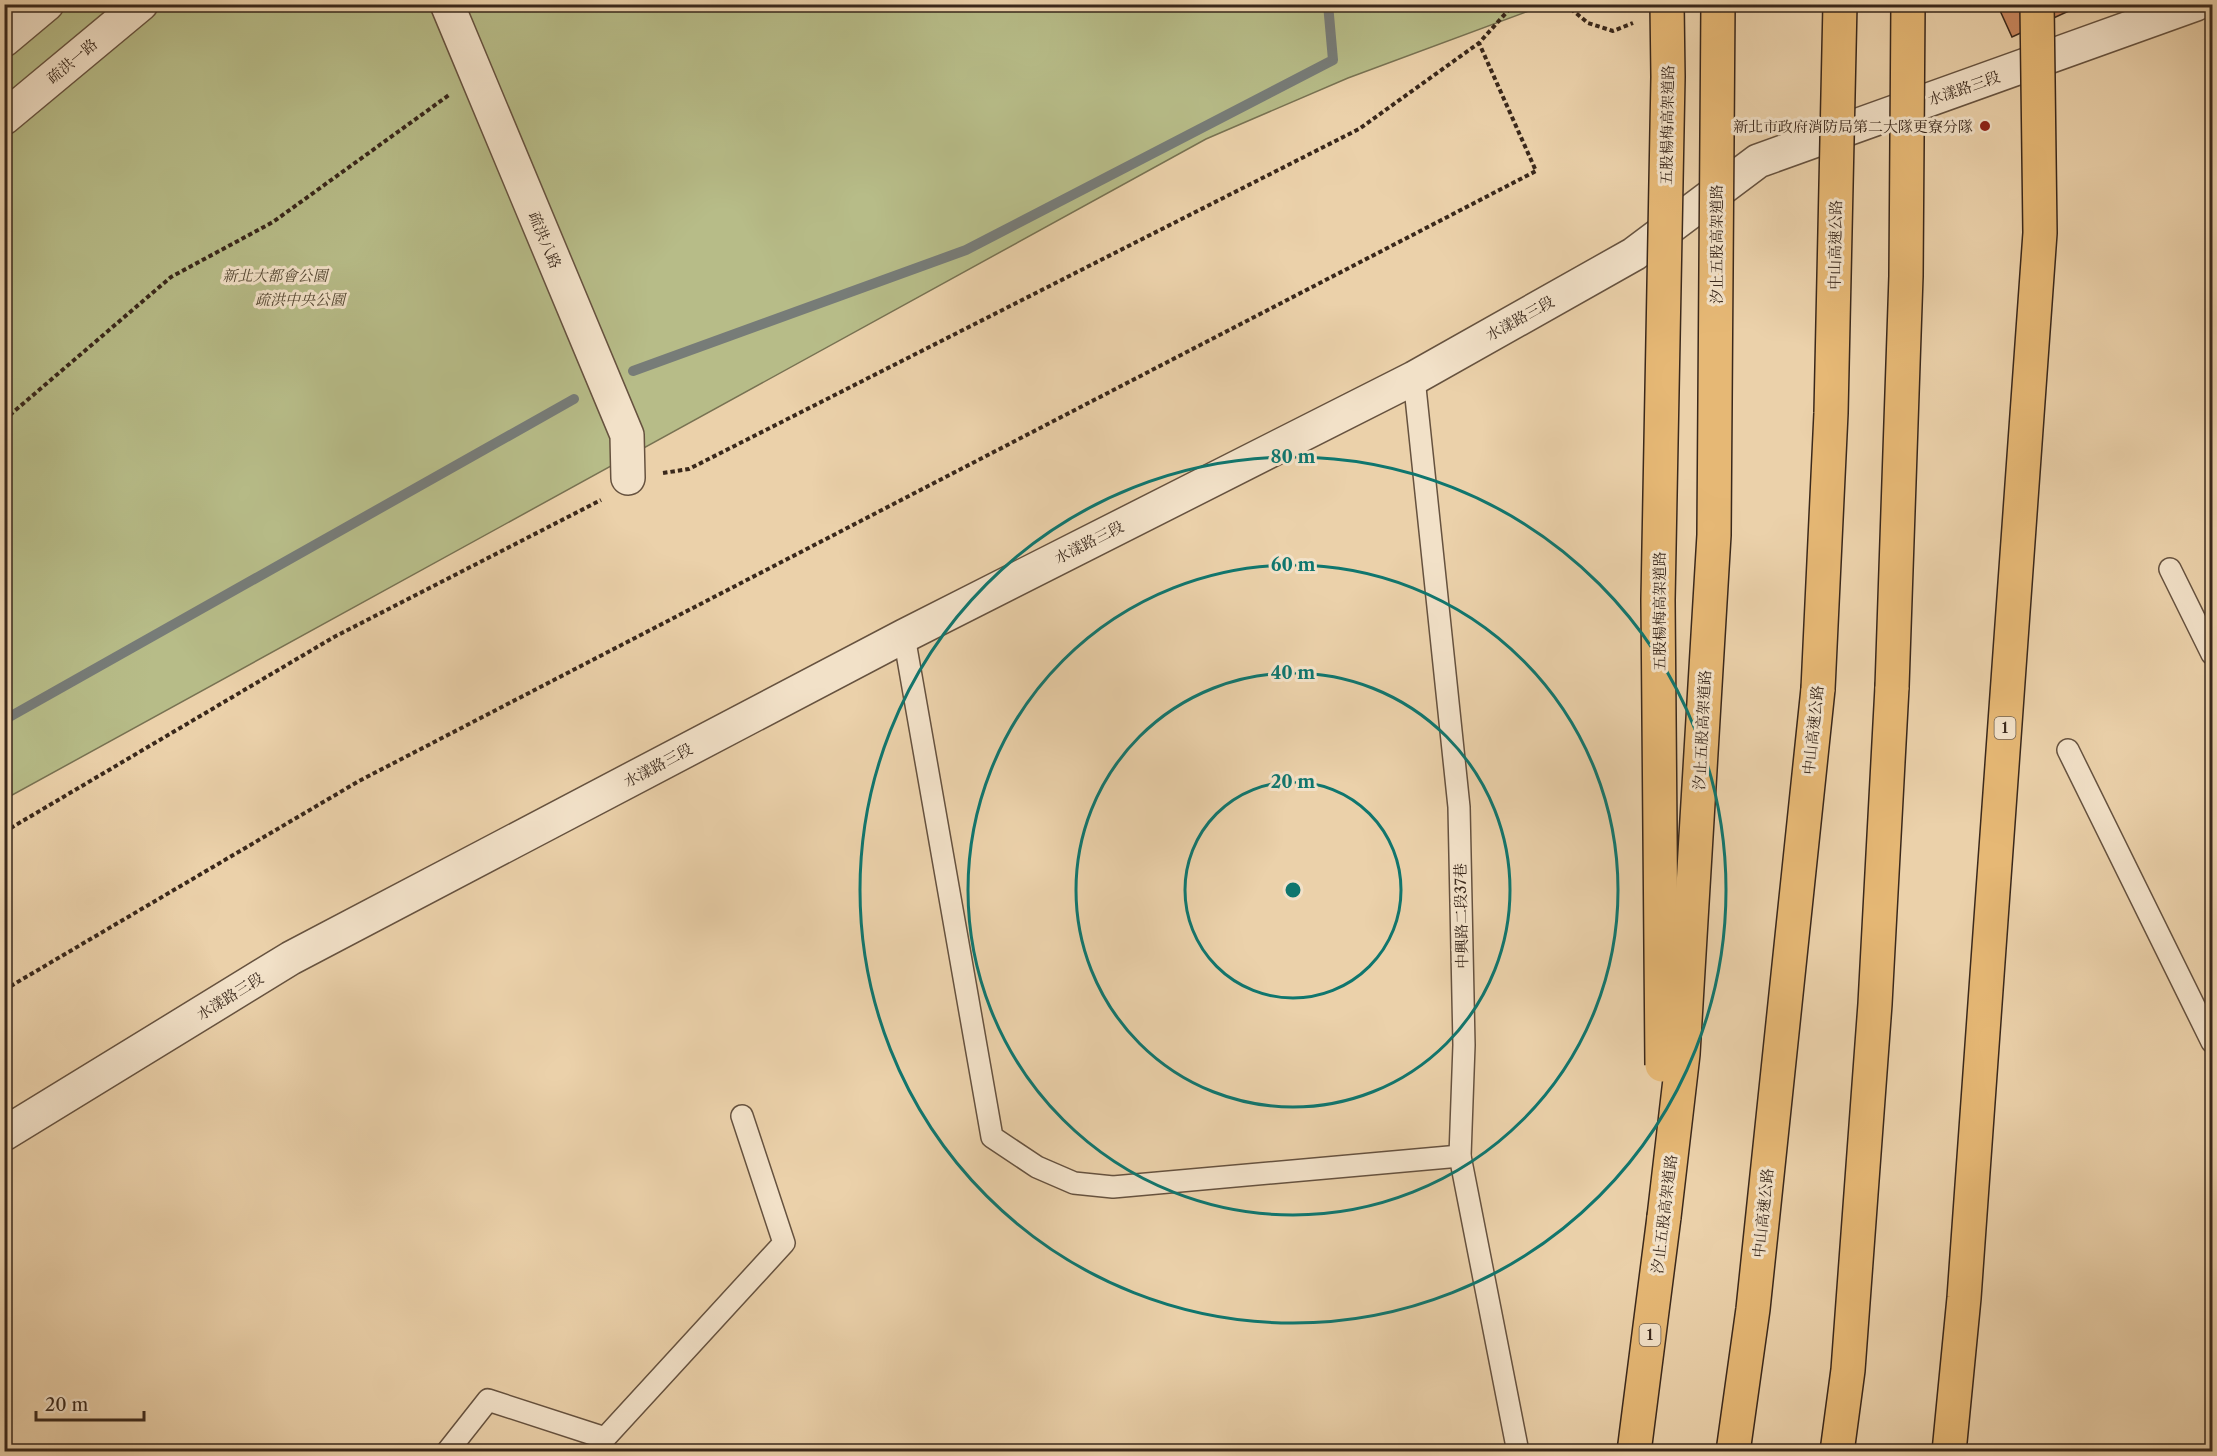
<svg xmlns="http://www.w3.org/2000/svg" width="2217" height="1456" font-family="'Libre Caslon Text','Noto Serif TC',serif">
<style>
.green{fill:#b7bc88;stroke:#787252;stroke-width:1.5}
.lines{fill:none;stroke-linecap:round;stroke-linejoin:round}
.stream{stroke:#777c78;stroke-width:10}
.building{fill:#ca885f;stroke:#3a281b;stroke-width:1.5}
.service-casing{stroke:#66523f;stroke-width:24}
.minor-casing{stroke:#66523f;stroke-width:36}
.tertiary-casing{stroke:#66523f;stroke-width:36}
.motorway-casing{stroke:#3a281b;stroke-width:36}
.path{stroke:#3a281b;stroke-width:4;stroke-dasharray:4.5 3;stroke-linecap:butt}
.service{stroke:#f2e1c8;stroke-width:21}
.minor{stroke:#f2e1c8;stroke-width:33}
.tertiary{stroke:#f2e1c8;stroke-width:33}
.motorway{stroke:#e6b875;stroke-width:33}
.motorway-bridge-casing{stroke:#3a281b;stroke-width:36;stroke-linecap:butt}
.motorway-bridge{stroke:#e6b875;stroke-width:33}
.ring{fill:none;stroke:#0f766e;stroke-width:3}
.poi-dot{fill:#8f2418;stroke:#f2e1c8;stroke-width:2}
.labels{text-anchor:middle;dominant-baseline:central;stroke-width:6;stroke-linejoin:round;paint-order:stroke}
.shield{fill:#f2e1c8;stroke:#71604f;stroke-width:1.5}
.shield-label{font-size:14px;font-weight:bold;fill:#3a281b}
.street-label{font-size:15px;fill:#3a281b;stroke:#f2e1c8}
.poi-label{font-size:15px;fill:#3a281b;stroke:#f2e1c8;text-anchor:end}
.park-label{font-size:15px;font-style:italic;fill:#534631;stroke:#f2e1c8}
.centre{fill:#0f766e;stroke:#f2e1c8;stroke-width:3}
.ring-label{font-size:18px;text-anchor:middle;font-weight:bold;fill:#0f766e;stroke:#f2e1c8;stroke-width:6;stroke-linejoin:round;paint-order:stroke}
</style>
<rect width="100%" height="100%" fill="#ebd1aa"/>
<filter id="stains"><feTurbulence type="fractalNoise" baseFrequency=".00333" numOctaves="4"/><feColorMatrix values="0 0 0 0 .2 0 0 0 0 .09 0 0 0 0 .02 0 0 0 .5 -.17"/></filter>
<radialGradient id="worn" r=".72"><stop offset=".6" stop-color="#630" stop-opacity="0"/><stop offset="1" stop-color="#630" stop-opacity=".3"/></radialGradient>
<polygon class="green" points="5,5 1545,5 1348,78 1206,139 5,799"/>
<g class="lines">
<g class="stream">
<polyline points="633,371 966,250 1333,60 1328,4"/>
<polyline points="4,720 574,399"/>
</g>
</g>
<polygon class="building" points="1997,4 2084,4 2012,37"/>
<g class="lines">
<g class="service-casing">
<g id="service">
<polyline points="1414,378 1459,807 1464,1045 1460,1156 1518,1452"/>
<polyline points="2170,569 2212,654"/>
<polyline points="904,636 992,1137 1037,1167 1074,1183 1113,1187 1460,1156"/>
<polyline points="2068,750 2212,1042"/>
<polyline points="447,1452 488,1400 605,1438 784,1243 742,1116"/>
</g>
</g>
<g class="minor-casing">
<polyline id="minor" points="447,4 627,435 628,478"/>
</g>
<g class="tertiary-casing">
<g id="tertiary">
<polyline points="4,40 47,4"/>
<polyline points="4,118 141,4"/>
<polyline points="4,1134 291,958 904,636 1414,378 1634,254 1758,161 2196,4"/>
</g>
</g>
<g class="motorway-casing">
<g id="motorway">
<polyline points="1634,1452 1664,1217"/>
<polyline points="1733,1452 1753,1309 1818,689"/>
<polyline points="1837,1452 1848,1370 1875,1004 1892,687"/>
</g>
</g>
<g class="path">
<polyline points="1565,4 1588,23 1613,31 1633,23"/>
<polyline points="4,420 171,277 273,222 449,95"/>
<polyline points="663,473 689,469 1359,129 1479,43 1514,4"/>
<polyline points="4,832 334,637 601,500"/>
<polyline points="4,990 359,781 1536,171 1479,43"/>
</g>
<use href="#service" class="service"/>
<use href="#minor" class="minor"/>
<use href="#tertiary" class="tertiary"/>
<use href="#motorway" class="motorway"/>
<g class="motorway-bridge-casing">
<g id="motorway-bridge">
<polyline points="1892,687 1906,276 1908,4"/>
<polyline points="1818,689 1831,413 1840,4"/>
<polyline points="1662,1065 1658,600 1668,77 1667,4"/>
<polyline points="1664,1217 1683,1054 1714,535 1718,4"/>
<polyline points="1949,1452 1964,1298 2040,233 2037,4"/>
</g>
</g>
<use href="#motorway-bridge" class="motorway-bridge"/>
</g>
<g class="ring">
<circle cx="1293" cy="890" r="108"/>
<circle cx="1293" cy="890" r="217"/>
<circle cx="1293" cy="890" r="325"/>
<circle cx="1293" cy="890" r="433"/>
</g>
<circle class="poi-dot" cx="1985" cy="126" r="6"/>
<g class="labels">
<g class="shield">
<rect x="1994.5" y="717" width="21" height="22" rx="4.5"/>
<rect x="1639.5" y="1324" width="21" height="22" rx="4.5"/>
</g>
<g class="shield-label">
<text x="2005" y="728">1</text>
<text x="1650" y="1335">1</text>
</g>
<g class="street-label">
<text transform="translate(72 61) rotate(-40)">疏洪一路</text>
<text transform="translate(1964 88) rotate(-19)">水漾路三段</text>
<text transform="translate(1667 125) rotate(-89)">五股楊梅高架道路</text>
<text transform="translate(545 240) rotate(67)">疏洪八路</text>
<text transform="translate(1716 244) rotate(-90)">汐止五股高架道路</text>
<text transform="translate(1835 245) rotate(-89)">中山高速公路</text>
<text transform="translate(1520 318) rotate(-29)">水漾路三段</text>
<text transform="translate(1089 542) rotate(-27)">水漾路三段</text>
<text transform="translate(1659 611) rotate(-90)">五股楊梅高架道路</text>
<text transform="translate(1702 730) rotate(-87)">汐止五股高架道路</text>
<text transform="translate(1813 730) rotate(-84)">中山高速公路</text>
<text transform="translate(658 765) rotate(-28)">水漾路三段</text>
<text transform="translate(1461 916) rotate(-91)">中興路二段37巷</text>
<text transform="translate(230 996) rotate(-32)">水漾路三段</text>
<text transform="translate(1763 1213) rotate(-84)">中山高速公路</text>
<text transform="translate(1664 1214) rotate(-83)">汐止五股高架道路</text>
</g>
<g class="poi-label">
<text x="1973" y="126">新北市政府消防局第二大隊更寮分隊</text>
</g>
<g class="park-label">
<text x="275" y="275">新北大都會公園</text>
<text x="300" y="299">疏洪中央公園</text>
</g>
</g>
<circle cx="1293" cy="890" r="9" class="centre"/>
<g class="ring-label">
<text x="1293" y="463">80 m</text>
<text x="1293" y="571">60 m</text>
<text x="1293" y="679">40 m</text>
<text x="1293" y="788">20 m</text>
</g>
<rect width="2217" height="1456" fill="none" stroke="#ebd1aa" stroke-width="24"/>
<rect x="6" y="6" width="2205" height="1444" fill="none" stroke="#3a281b" stroke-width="3"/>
<rect x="12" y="12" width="2193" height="1432" fill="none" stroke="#3a281b" stroke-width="1.5"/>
<path d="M36 1411v9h108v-9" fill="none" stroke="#3a281b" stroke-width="3"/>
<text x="45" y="1411" font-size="18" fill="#3a281b" stroke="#f2e1c8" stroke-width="4.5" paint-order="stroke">20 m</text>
<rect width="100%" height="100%" filter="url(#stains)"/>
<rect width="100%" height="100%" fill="url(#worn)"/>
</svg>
